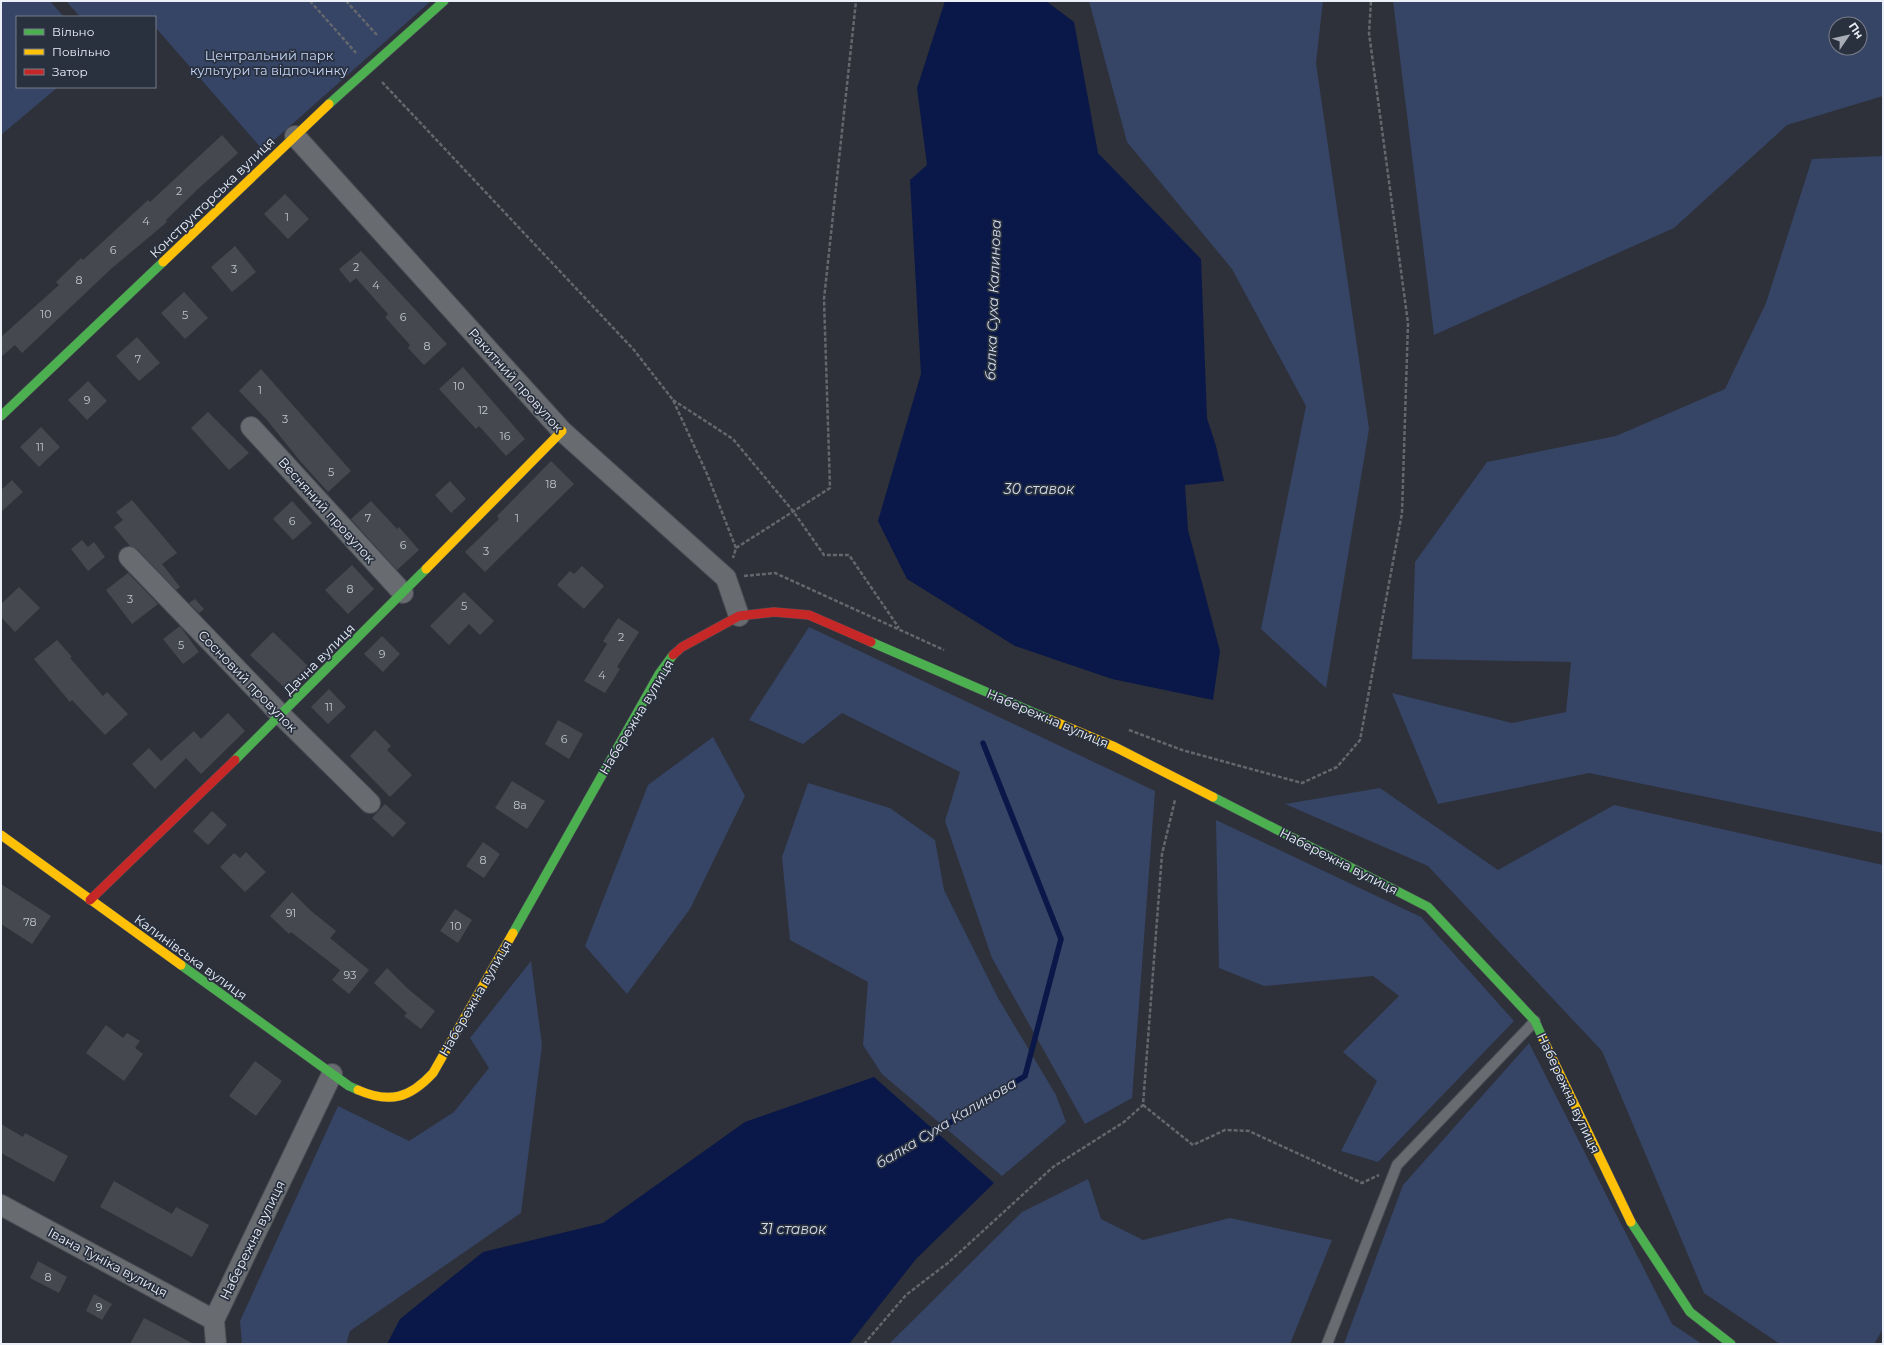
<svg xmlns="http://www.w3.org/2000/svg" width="1884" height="1345" viewBox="0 0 1884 1345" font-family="Montserrat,sans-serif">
	<rect width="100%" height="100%" fill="#2e3139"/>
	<g fill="#364465" fill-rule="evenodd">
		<polygon points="1,1 50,1 64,17 17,17 17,87 58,87 1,135"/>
		<polygon points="66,1 431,1 263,150 155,27 155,17 80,17"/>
		<polygon points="1089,1 1323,1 1316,63 1369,429 1326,688 1261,629 1306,406 1232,269 1127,142"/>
		<path d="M1393,1h490v95l-96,29 -113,103 -240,107zM1836,24h24v24h-24z"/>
		<polygon points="1883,156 1883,833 1589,773 1438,804 1392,693 1512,723 1566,712 1571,662 1412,659 1415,562 1487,462 1616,436 1725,389 1766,303 1812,159"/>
		<polygon points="809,627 1155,791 1132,1098 1085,1124 992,958 945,821 960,772 842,713 803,744 749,720"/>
		<polygon points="713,737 745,796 690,909 627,994 585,946 648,785"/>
		<polygon points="808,783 890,808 935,840 944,890 998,998 1056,1095 1066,1122 1002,1176 882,1074 863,1045 868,982 790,940 782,857"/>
		<polygon points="1380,788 1498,870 1614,805 1883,865 1883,1329 1874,1344 1780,1344 1704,1293 1602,1051 1428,866 1285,804"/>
		<polygon points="1216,820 1421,917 1514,1021 1378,1162 1341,1151 1377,1081 1343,1052 1399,996 1373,976 1264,986 1219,968"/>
		<polygon points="531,961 542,1045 521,1213 350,1331 346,1344 242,1344 240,1321 338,1106 409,1141 454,1112 489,1068 470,1038"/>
		<polygon points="1529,1043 1672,1324 1702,1344 1344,1344 1403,1185"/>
		<polygon points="1088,1179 1101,1219 1143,1240 1230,1218 1332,1240 1290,1344 889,1344 1022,1212"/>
	</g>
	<g fill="#091848">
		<polygon points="945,1 1046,1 1074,22 1098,153 1201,259 1207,418 1216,446 1224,481 1185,485 1188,530 1220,651 1213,700 1112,679 1015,646 907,579 878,521 921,374 910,180 927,165 917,88"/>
		<polygon points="874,1077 994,1183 916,1259 849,1344 387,1344 400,1319 483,1252 603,1223 745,1122"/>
	</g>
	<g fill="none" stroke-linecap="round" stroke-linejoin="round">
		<polyline stroke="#091848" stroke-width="5.5" points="930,1135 1025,1076 1061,939 983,743"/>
	</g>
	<g fill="#45484f">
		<polygon points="222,135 238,153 199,188 166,220 167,222 111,269 22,353 15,345 1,357 1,337 59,285 56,282 81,258 83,260 148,200 150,202"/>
		<polygon points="285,194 309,219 288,239 264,214"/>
		<polygon points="235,246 256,272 232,292 211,267"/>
		<polygon points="361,251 447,344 424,365 408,348 410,345 385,317 388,314 356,278 350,283 339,269"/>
		<polygon points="184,292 208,318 185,339 161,313"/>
		<polygon points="137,337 160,363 139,381 116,356"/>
		<polygon points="463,367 525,439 506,456 479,426 476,429 439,389"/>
		<polygon points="261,369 351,471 328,492 300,461 267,420 239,391"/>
		<polygon points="88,381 107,401 87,420 68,400"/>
		<polygon points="208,412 249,453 229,470 191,428"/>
		<polygon points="41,427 60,447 39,467 20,447"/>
		<polygon points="551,461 574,484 485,572 465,552 499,519 497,516"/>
		<polygon points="12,480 23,492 1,512 1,490"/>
		<polygon points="450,481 466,499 451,513 435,495"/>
		<polygon points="132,500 177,553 162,564 180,587 176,590 137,549 130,546 114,527 123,520 116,512"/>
		<polygon points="292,501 312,523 293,540 273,519"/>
		<polygon points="371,501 397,529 399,527 419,550 397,570 351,519"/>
		<polygon points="82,540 88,547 94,542 105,557 88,571 71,549"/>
		<polygon points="352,565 374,589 348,614 325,590"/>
		<polygon points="582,566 604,586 584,609 557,585 570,571 574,574"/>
		<polygon points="128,573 158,604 132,624 106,590"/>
		<polygon points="19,587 40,608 15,632 1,617 1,604"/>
		<polygon points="464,592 494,621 480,635 469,624 449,645 430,626"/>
		<polygon points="195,599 204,609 199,613 189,603"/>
		<polygon points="618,618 639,632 617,667 620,669 605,693 584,681 607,644 603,641"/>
		<polygon points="180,626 199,652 183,664 163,639"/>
		<polygon points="273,632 309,667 287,690 250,655"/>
		<polygon points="382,636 400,654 383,672 364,654"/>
		<polygon points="57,640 72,657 70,658 103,696 107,692 128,714 105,735 72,700 70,702 34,659"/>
		<polygon points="329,689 346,707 328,724 311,707"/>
		<polygon points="228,713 245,731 201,774 186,758 155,789 132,764 149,748 161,761 194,731 201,739"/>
		<polygon points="558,720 583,734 569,759 545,744"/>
		<polygon points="375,730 391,746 387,750 412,775 390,797 350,756"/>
		<polygon points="512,781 545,801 527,829 495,808"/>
		<polygon points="385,804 406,823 393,837 372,818"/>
		<polygon points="212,811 227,825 208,845 193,831"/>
		<polygon points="483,842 500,854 484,878 466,866"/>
		<polygon points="246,852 266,872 245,892 220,867 234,853 240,858"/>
		<polygon points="1,884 51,916 32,944 1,924"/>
		<polygon points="292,892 311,911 336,931 330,938 369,970 349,994 332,980 340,970 291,932 289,934 270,916"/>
		<polygon points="455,909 472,920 458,943 440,931"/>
		<polygon points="387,968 408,989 435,1011 421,1029 404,1016 407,1013 374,983"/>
		<polygon points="106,1025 123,1038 127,1033 140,1041 135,1048 143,1054 124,1081 86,1053"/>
		<polygon points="255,1061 282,1081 256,1116 229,1096"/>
		<polygon points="1,1124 23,1137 25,1133 68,1156 54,1182 1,1153"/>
		<polygon points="114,1181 172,1214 176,1207 209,1225 192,1257 100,1207"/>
		<polygon points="38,1261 67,1277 59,1293 30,1278"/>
		<polygon points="94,1294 112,1304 102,1320 86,1311"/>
		<polygon points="144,1318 194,1344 130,1344"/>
	</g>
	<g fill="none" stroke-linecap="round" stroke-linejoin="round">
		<defs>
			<polyline id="lane" points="1327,1344 1397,1165 1535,1021"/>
			<g id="street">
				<polyline points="295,136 562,431 726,578 739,616"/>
				<polyline points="251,427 403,593"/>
				<polyline points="129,557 281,715 370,803"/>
				<polyline points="1,1205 214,1320"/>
				<polyline points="216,1344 214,1320 332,1074"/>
			</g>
			<g id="fast">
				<polyline points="329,104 444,1"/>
				<polyline points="1,416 163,262"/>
				<polyline points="871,642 1051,720"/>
				<polyline points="235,760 426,569"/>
				<polyline points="1213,797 1428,907 1535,1021 1543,1039"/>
				<polyline points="513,933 659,674 673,655"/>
				<polyline points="181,965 349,1086 358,1090"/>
				<polyline points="1631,1222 1690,1312 1731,1344"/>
			</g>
			<g id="slow">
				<polyline points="163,262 329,104"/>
				<polyline points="426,569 562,431"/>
				<polyline points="1051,720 1115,747 1213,797"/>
				<polyline points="1,835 181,965"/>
				<polyline points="1543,1039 1631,1222"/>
				<path d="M358,1090c32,14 52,8 75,-17l80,-140"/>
			</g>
			<g id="jam">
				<polyline points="673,655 682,647 739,616 774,612 809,615 871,642"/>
				<polyline points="90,900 235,760"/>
			</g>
		</defs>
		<use href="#lane" stroke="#4a4d54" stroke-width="12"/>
		<use href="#street" stroke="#4a4d54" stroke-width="22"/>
		<use href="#fast" stroke="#4a4d54" stroke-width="10"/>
		<use href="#slow" stroke="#4a4d54" stroke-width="10"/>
		<use href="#jam" stroke="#4a4d54" stroke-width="10"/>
		<g stroke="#64676d" stroke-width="2.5" stroke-dasharray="4 2" stroke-linecap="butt">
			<polyline points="310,1 356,53"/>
			<polyline points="346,1 377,35"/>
			<polyline points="382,82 634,350 673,400 707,474 736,548 733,558"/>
			<polyline points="673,400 733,439 793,511 824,555 849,555 899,628"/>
			<polyline points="736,548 830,488 824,299 856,1"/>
			<polyline points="744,576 775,573 944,650"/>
			<polyline points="1129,730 1182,750 1302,783 1337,767 1360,740 1402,513 1408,323 1369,33 1371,1"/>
			<polyline points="1143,1105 1193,1145 1225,1130 1249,1131 1362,1183 1379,1175"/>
			<polyline points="864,1344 906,1295 949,1262 1053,1167 1124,1122 1143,1105 1162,854 1175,800"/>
		</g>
		<use href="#lane" stroke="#686b70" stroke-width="10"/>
		<use href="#street" stroke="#686b70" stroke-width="20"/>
		<use href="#fast" stroke="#4caf50" stroke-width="9"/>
		<use href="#slow" stroke="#ffc107" stroke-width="9"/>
		<use href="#jam" stroke="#c62828" stroke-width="9"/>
	</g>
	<g text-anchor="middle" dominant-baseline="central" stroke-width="3.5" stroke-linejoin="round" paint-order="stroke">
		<g font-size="11" fill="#c1c5ce">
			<text x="179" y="191">2</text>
			<text x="287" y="217">1</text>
			<text x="146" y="221">4</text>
			<text x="113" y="250">6</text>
			<text x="356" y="267">2</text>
			<text x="234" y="269">3</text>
			<text x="79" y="280">8</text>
			<text x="376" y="285">4</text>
			<text x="46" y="314">10</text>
			<text x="185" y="315">5</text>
			<text x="403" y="317">6</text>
			<text x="427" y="346">8</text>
			<text x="138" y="359">7</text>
			<text x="459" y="386">10</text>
			<text x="260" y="390">1</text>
			<text x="87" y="400">9</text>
			<text x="483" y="410">12</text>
			<text x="285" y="419">3</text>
			<text x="505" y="436">16</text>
			<text x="40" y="447">11</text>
			<text x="331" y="472">5</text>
			<text x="551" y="484">18</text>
			<text x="368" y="518">7</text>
			<text x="517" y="518">1</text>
			<text x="292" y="521">6</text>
			<text x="403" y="545">6</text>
			<text x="486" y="551">3</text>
			<text x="350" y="589">8</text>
			<text x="130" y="599">3</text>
			<text x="464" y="606">5</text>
			<text x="621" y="637">2</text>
			<text x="181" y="645">5</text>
			<text x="382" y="654">9</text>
			<text x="602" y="675">4</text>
			<text x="329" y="707">11</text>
			<text x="564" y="739">6</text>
			<text x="520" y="805">8а</text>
			<text x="483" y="860">8</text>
			<text x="291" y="913">91</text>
			<text x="30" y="922">78</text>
			<text x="456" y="926">10</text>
			<text x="350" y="975">93</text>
			<text x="48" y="1277">8</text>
			<text x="99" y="1307">9</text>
		</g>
		<g font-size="13" fill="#c5d6f9" stroke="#29303e">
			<text x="269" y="55">Центральний парк<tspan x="269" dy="15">культури та відпочинку</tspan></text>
		</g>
		<g font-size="13" fill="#eaeff8" stroke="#29303e">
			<text transform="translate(212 197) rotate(-44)">Конструкторська вулиця</text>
			<text transform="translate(516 380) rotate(48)">Ракитний провулок</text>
			<text transform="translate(327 510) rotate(48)">Весняний провулок</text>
			<text transform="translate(319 659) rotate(-45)">Дачна вулиця</text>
			<text transform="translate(248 681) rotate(46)">Сосновий провулок</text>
			<text transform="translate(636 717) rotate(-59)">Набережна вулиця</text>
			<text transform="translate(1048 718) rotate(23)">Набережна вулиця</text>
			<text transform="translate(1339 861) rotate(27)">Набережна вулиця</text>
			<text transform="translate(191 957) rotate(36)">Калинівська вулиця</text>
			<text transform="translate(475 998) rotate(-60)">Набережна вулиця</text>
			<text transform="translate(1569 1093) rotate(65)">Набережна вулиця</text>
			<text transform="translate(252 1240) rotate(-64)">Набережна вулиця</text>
			<text transform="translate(108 1262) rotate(28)">Івана Туніка вулиця</text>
		</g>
		<g font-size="14" font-style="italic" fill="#d5deef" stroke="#29303e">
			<text transform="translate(993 300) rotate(-88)">балка Суха Калинова</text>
			<text x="1039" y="489">30 ставок</text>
			<text transform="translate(946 1123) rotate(-31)">балка Суха Калинова</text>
			<text x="793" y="1229">31 ставок</text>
		</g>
	</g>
	<rect width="1884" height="1345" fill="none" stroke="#eaeff8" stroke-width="4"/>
	<rect x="16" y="16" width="140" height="72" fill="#29303e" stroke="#767c88"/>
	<rect x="24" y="29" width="20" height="6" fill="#4caf50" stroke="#767c88"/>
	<text x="52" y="36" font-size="12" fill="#eaeff8">Вільно</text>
	<rect x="24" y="49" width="20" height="6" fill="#ffc107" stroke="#767c88"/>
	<text x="52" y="56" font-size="12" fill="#eaeff8">Повільно</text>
	<rect x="24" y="69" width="20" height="6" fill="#c62828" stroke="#767c88"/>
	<text x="52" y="76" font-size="12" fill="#eaeff8">Затор</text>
	<g transform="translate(1848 36) rotate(56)"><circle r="19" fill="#29303e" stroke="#767c88"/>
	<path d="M0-3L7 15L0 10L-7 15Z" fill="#a8acb5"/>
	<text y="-6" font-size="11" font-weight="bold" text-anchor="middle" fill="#eaeff8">Пн</text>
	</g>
</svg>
